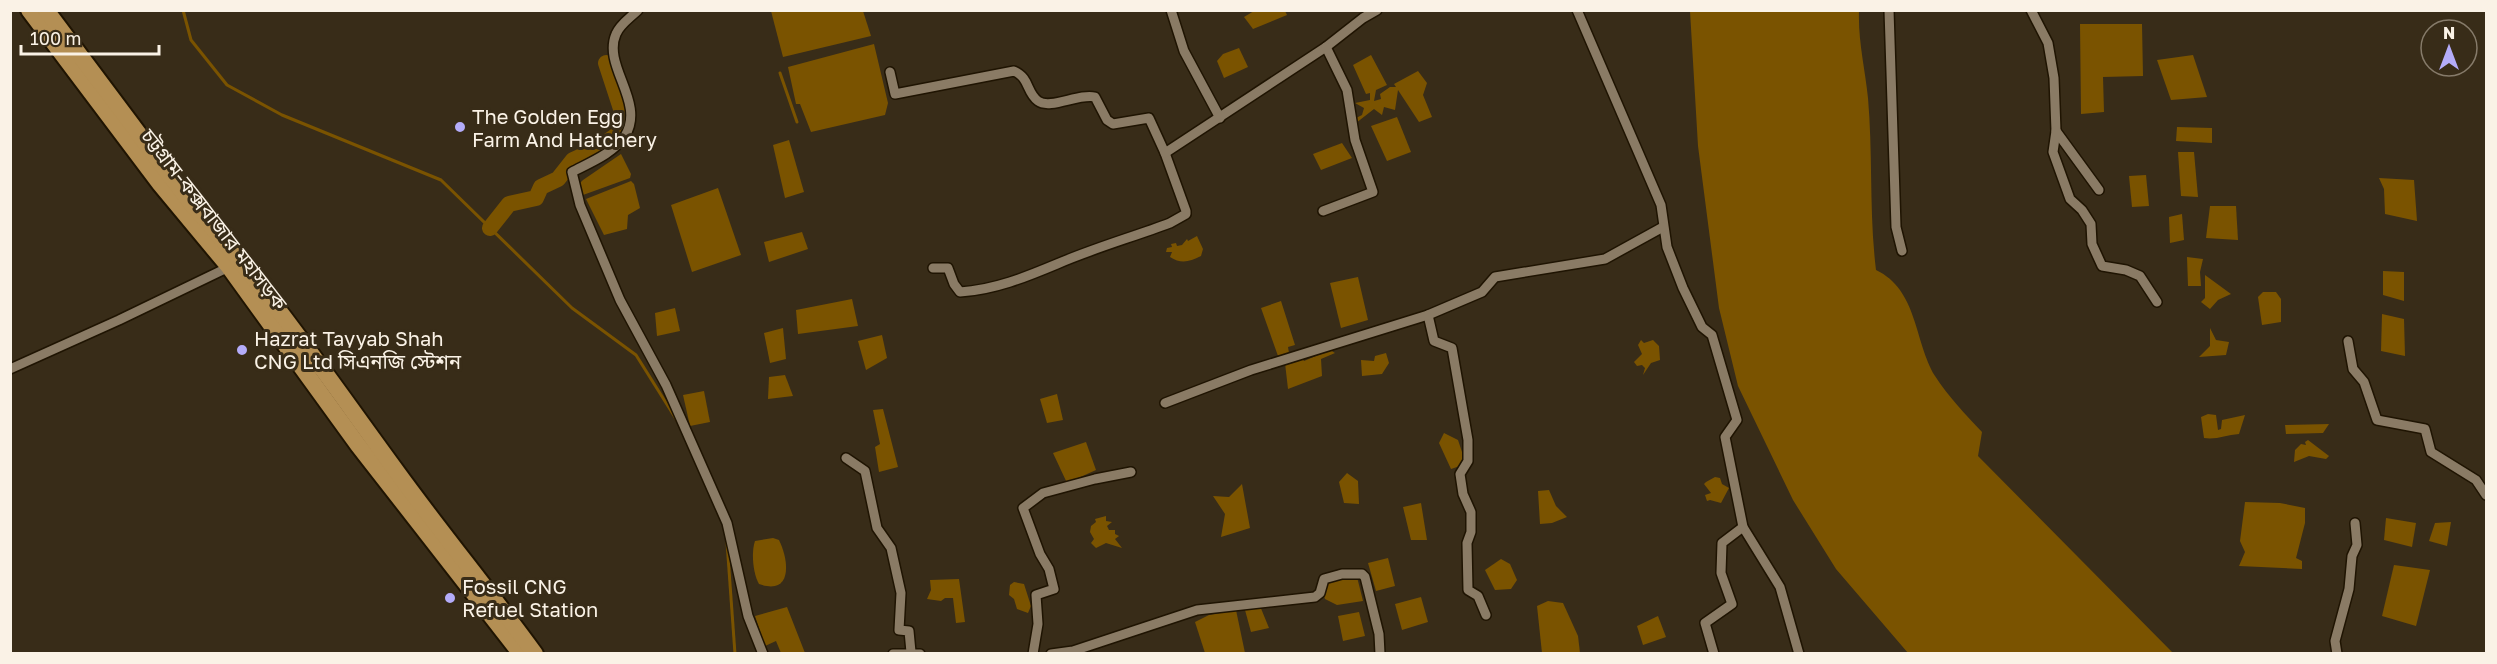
<svg xmlns="http://www.w3.org/2000/svg" width="2497" height="664" viewBox="0 0 2497 664" font-family="'Golos Text','Noto Sans Bengali',sans-serif">
	<rect width="100%" height="100%" fill="#382c18"/>
	<g fill="#7a5300">
		<polygon points="771,11 863,11 871,36 783,57"/>
		<polygon points="1254,11 1285,11 1287,15 1253,29 1244,17"/>
		<path d="M1690,11h169c-1,30 6,57 9,87 5,57 1,115 8,172 42,20 38,71 59,106 13,20 30,38 47,56l-4,24 195,197h-265l-72,-84 -43,-69 -55,-114 -19,-78 -21,-162z"/>
		<polygon points="2080,24 2142,24 2143,76 2103,77 2104,112 2081,114"/>
		<polygon points="874,44 888,103 885,115 811,132 800,104 796,104 788,67"/>
		<polygon points="1239,48 1248,67 1224,78 1217,61 1223,54"/>
		<polygon points="1371,55 1387,85 1376,90 1374,101 1381,99 1380,94 1390,87 1396,87 1394,84 1418,71 1427,83 1423,95 1432,117 1419,122 1398,90 1395,110 1384,107 1382,115 1374,109 1356,123 1356,118 1362,115 1364,108 1355,103 1370,100 1370,93 1366,94 1353,65"/>
		<polygon points="2193,55 2207,97 2171,100 2157,60"/>
		<polygon points="1397,117 1411,152 1387,161 1371,126"/>
		<polygon points="2177,127 2212,128 2212,143 2176,141"/>
		<polygon points="789,140 804,192 785,198 773,145"/>
		<polygon points="1342,143 1352,158 1321,170 1313,154"/>
		<polygon points="2178,152 2194,152 2198,197 2181,196"/>
		<polygon points="621,154 631,174 630,178 583,195 580,183 583,180"/>
		<polygon points="2146,175 2149,206 2132,207 2129,176"/>
		<polygon points="2379,178 2414,180 2417,221 2385,214 2384,189"/>
		<polygon points="631,181 634,184 640,208 628,215 627,229 604,235 586,199"/>
		<polygon points="718,188 741,255 692,272 671,205"/>
		<polygon points="2210,206 2236,206 2238,240 2206,238"/>
		<polygon points="2182,214 2184,240 2170,243 2169,217"/>
		<polygon points="802,232 808,249 769,262 764,242"/>
		<path d="M1197,236l6,13 -2,7c-12,6 -20,8 -31,1l2,-5h-6l1,-4 5,-1 -1,-3 5,-1 1,3 5,-1 5,-6 1,2z"/>
		<polygon points="2187,257 2203,259 2200,272 2201,286 2188,286"/>
		<polygon points="2383,271 2404,272 2404,301 2383,295"/>
		<polygon points="2205,275 2231,294 2218,300 2210,309 2201,302 2205,298"/>
		<polygon points="1358,277 1368,320 1341,328 1330,283"/>
		<polygon points="2263,292 2276,292 2281,299 2281,322 2262,325 2258,297"/>
		<polygon points="852,299 858,326 798,334 796,310"/>
		<polygon points="1281,301 1295,345 1288,347 1289,353 1278,356 1261,308"/>
		<polygon points="675,308 680,331 657,336 655,313"/>
		<polygon points="2382,314 2404,319 2405,356 2381,351"/>
		<polygon points="783,328 786,359 770,363 764,333"/>
		<polygon points="2210,328 2216,340 2229,342 2226,355 2199,357 2210,346"/>
		<polygon points="882,335 887,358 866,370 858,341"/>
		<polygon points="1641,340 1644,343 1653,340 1659,346 1660,360 1651,363 1643,375 1645,368 1642,365 1637,366 1634,362 1642,354 1638,345"/>
		<polygon points="1330,350 1335,353 1321,359 1322,376 1288,389 1285,363 1301,357 1304,361"/>
		<polygon points="1386,353 1389,363 1382,374 1362,376 1361,360 1374,361 1375,356"/>
		<polygon points="785,375 793,396 768,399 769,377"/>
		<polygon points="704,391 710,422 690,426 683,395"/>
		<polygon points="1057,394 1063,420 1047,423 1040,399"/>
		<polygon points="883,409 898,467 879,472 875,447 880,444 873,410"/>
		<path d="M2208,414l8,1 2,15 3,-1 1,-9 23,-5 -6,19c-13,1 -23,6 -35,4l-3,-21z"/>
		<polygon points="2329,424 2323,433 2286,434 2285,425"/>
		<polygon points="1444,433 1458,440 1464,458 1460,466 1451,469 1439,443"/>
		<polygon points="2308,440 2329,456 2326,459 2309,456 2294,462 2295,450 2301,444 2306,445 2305,442"/>
		<polygon points="1086,442 1096,470 1067,483 1053,453"/>
		<polygon points="1347,473 1358,481 1359,504 1344,503 1339,482"/>
		<polygon points="1715,477 1720,478 1722,484 1729,488 1721,503 1710,500 1707,501 1705,495 1711,493 1704,484 1706,482"/>
		<polygon points="1242,484 1250,528 1221,537 1225,514 1213,496 1229,497"/>
		<polygon points="1549,490 1556,506 1567,517 1552,523 1540,524 1538,491"/>
		<polygon points="2245,502 2280,503 2305,508 2305,523 2296,558 2302,561 2302,569 2239,566 2245,552 2240,541"/>
		<polygon points="1421,503 1427,540 1411,540 1403,507"/>
		<polygon points="1106,516 1106,521 1112,522 1107,526 1109,530 1115,530 1115,534 1119,536 1115,539 1122,548 1106,543 1096,548 1091,543 1094,539 1090,532 1091,526 1096,522 1095,519"/>
		<polygon points="2386,518 2416,523 2412,547 2384,540"/>
		<polygon points="2451,522 2447,546 2429,541 2435,523"/>
		<path d="M773,538l6,2c10,20 14,56 -20,44 -6,-10 -8,-32 -4,-43z"/>
		<polygon points="1388,558 1395,586 1376,591 1368,563"/>
		<polygon points="1501,559 1510,564 1517,580 1511,589 1495,590 1485,570"/>
		<polygon points="2394,565 2430,570 2416,626 2382,616"/>
		<polygon points="1357,577 1363,601 1337,605 1325,599 1323,593 1329,582"/>
		<polygon points="959,579 965,622 956,623 953,598 945,598 941,601 927,599 931,590 930,580"/>
		<polygon points="1014,582 1024,584 1031,606 1028,613 1017,609 1014,599 1009,595 1010,585"/>
		<polygon points="1421,597 1428,622 1402,630 1395,604"/>
		<polygon points="1548,601 1563,603 1578,636 1580,653 1542,653 1537,606"/>
		<polygon points="1260,606 1269,628 1251,632 1245,610"/>
		<polygon points="787,607 805,653 781,653 776,641 765,646 755,616"/>
		<polygon points="1236,610 1245,653 1205,653 1195,622 1209,615"/>
		<polygon points="1359,612 1365,636 1343,641 1338,616"/>
		<polygon points="1658,616 1666,637 1643,645 1637,626"/>
	</g>
	<g fill="none" stroke-linecap="round" stroke-linejoin="round">
		<g stroke="#7a5300" stroke-width="3">
			<polyline points="183,10 191,40 227,85 282,115 441,180 572,308 636,355 678,422"/>
			<polyline points="780,73 797,122"/>
			<polyline points="727,542 735,654"/>
		</g>
		<polyline stroke="#7a5300" stroke-width="16" points="490,228 509,204 536,198 541,187 558,179 573,160 597,149 618,134 624,118 606,63"/>
		<defs>
			<g id="minor">
				<path d="M638,10c-8,8 -18,14 -22,24 -14,32 30,68 9,102 -11,17 -36,27 -53,36l8,33 40,95 46,85 61,138 21,93 15,38"/>
				<polyline points="1171,10 1184,51 1220,118"/>
				<polyline points="1577,10 1661,205 1667,247 1683,288 1702,327 1712,335 1737,420 1725,437 1743,527 1780,587 1799,654"/>
				<polyline points="1889,10 1896,227 1902,251"/>
				<polyline points="2031,10 2048,43 2054,78 2056,131 2053,152 2070,199 2082,210 2091,224 2092,244 2102,266 2126,270 2140,276 2157,302"/>
				<path d="M890,72l5,22 119,-23c16,7 12,21 24,30 12,9 41,-8 57,-4l12,23 6,4 36,-6 16,35 21,58v3l-16,9c-37,14 -76,25 -113,41 -31,13 -63,26 -97,28l-6,-8 -6,-16h-15"/>
				<polyline points="2056,131 2099,190"/>
				<polyline points="1165,153 1326,47 1363,18 1377,10"/>
				<polyline points="1323,211 1373,192 1355,140 1347,90 1326,47"/>
				<polyline points="1428,315 1434,341 1452,348 1468,440 1468,461 1460,474 1463,494 1471,512 1471,532 1467,543 1468,590 1478,596 1486,615"/>
				<polyline points="2348,341 2353,369 2364,382 2377,420 2425,429 2431,452 2476,480 2486,495"/>
				<polyline points="10,369 119,320 229,267"/>
				<polyline points="1165,403 1251,370 1428,315 1482,292 1495,277 1605,259 1663,227"/>
				<polyline points="846,458 865,471 877,528 891,548 901,593 899,630 909,631 911,652"/>
				<polyline points="893,654 920,654"/>
				<polyline points="1033,654 1038,624 1036,595 1054,589 1049,569 1040,554 1023,508 1043,493 1095,479 1131,472"/>
				<polyline points="1051,654 1073,651 1197,610 1315,597 1320,593 1324,579 1342,574 1362,574 1365,577 1379,634 1380,654"/>
				<polyline points="1714,654 1705,623 1732,604 1721,573 1722,543 1743,527"/>
				<polyline points="2337,654 2335,641 2349,589 2352,556 2357,545 2355,523"/>
			</g>
			<g id="trunk">
				<polyline points="29,10 160,184 229,267 358,445 521,654"/>
				<path d="M46,10l146,195c75,83 139,177 205,267 45,62 93,120 138,182"/>
			</g>
		</defs>
		<use href="#minor" stroke="#1f1402" stroke-width="12"/>
		<use href="#trunk" stroke="#1f1402" stroke-width="20"/>
		<use href="#minor" stroke="#8a7b65" stroke-width="9"/>
		<use href="#trunk" stroke="#b48f54" stroke-width="16"/>
	</g>
	<g fill="#b4acf9" stroke="#382c18" stroke-width="2">
		<circle cx="460" cy="127" r="6"/>
		<circle cx="242" cy="350" r="6"/>
		<circle cx="450" cy="598" r="6"/>
	</g>
	<g text-anchor="middle" dominant-baseline="central" stroke-width="6" stroke-linejoin="round" paint-order="stroke">
		<g font-size="20" fill="#faf2e6" stroke="#382c18" text-anchor="start">
			<text x="472" y="116">The Golden Egg<tspan x="472" dy="23">Farm And Hatchery</tspan></text>
			<text x="254" y="338">Hazrat Tayyab Shah<tspan x="254" dy="23">CNG Ltd সিএনজি স্টেশন</tspan></text>
			<text x="462" y="586">Fossil CNG<tspan x="462" dy="23">Refuel Station</tspan></text>
		</g>
		<g font-size="20" fill="#faf2e6" stroke="#382c18">
			<text transform="translate(215 219) rotate(52)">চট্টগ্রাম-কক্সবাজার মহাসড়ক</text>
		</g>
	</g>
	<rect width="2497" height="664" fill="none" stroke="#faf2e6" stroke-width="24"/>
	<g transform="translate(2449 48)"><circle r="28" fill="#382c18" stroke="#867b6a" stroke-width="1.5"/>
	<path d="M0-4.5L10 22L0 15L-10 22Z" fill="#b4acf9"/>
	<text y="-9" font-size="16" font-weight="bold" text-anchor="middle" fill="#faf2e6">N</text>
	</g>
	<path d="M21 45v9h138v-9" fill="none" stroke="#faf2e6" stroke-width="3"/>
	<text x="30" y="45" font-size="18" fill="#faf2e6" stroke="#382c18" stroke-width="4.5" paint-order="stroke">100 m</text>
</svg>
